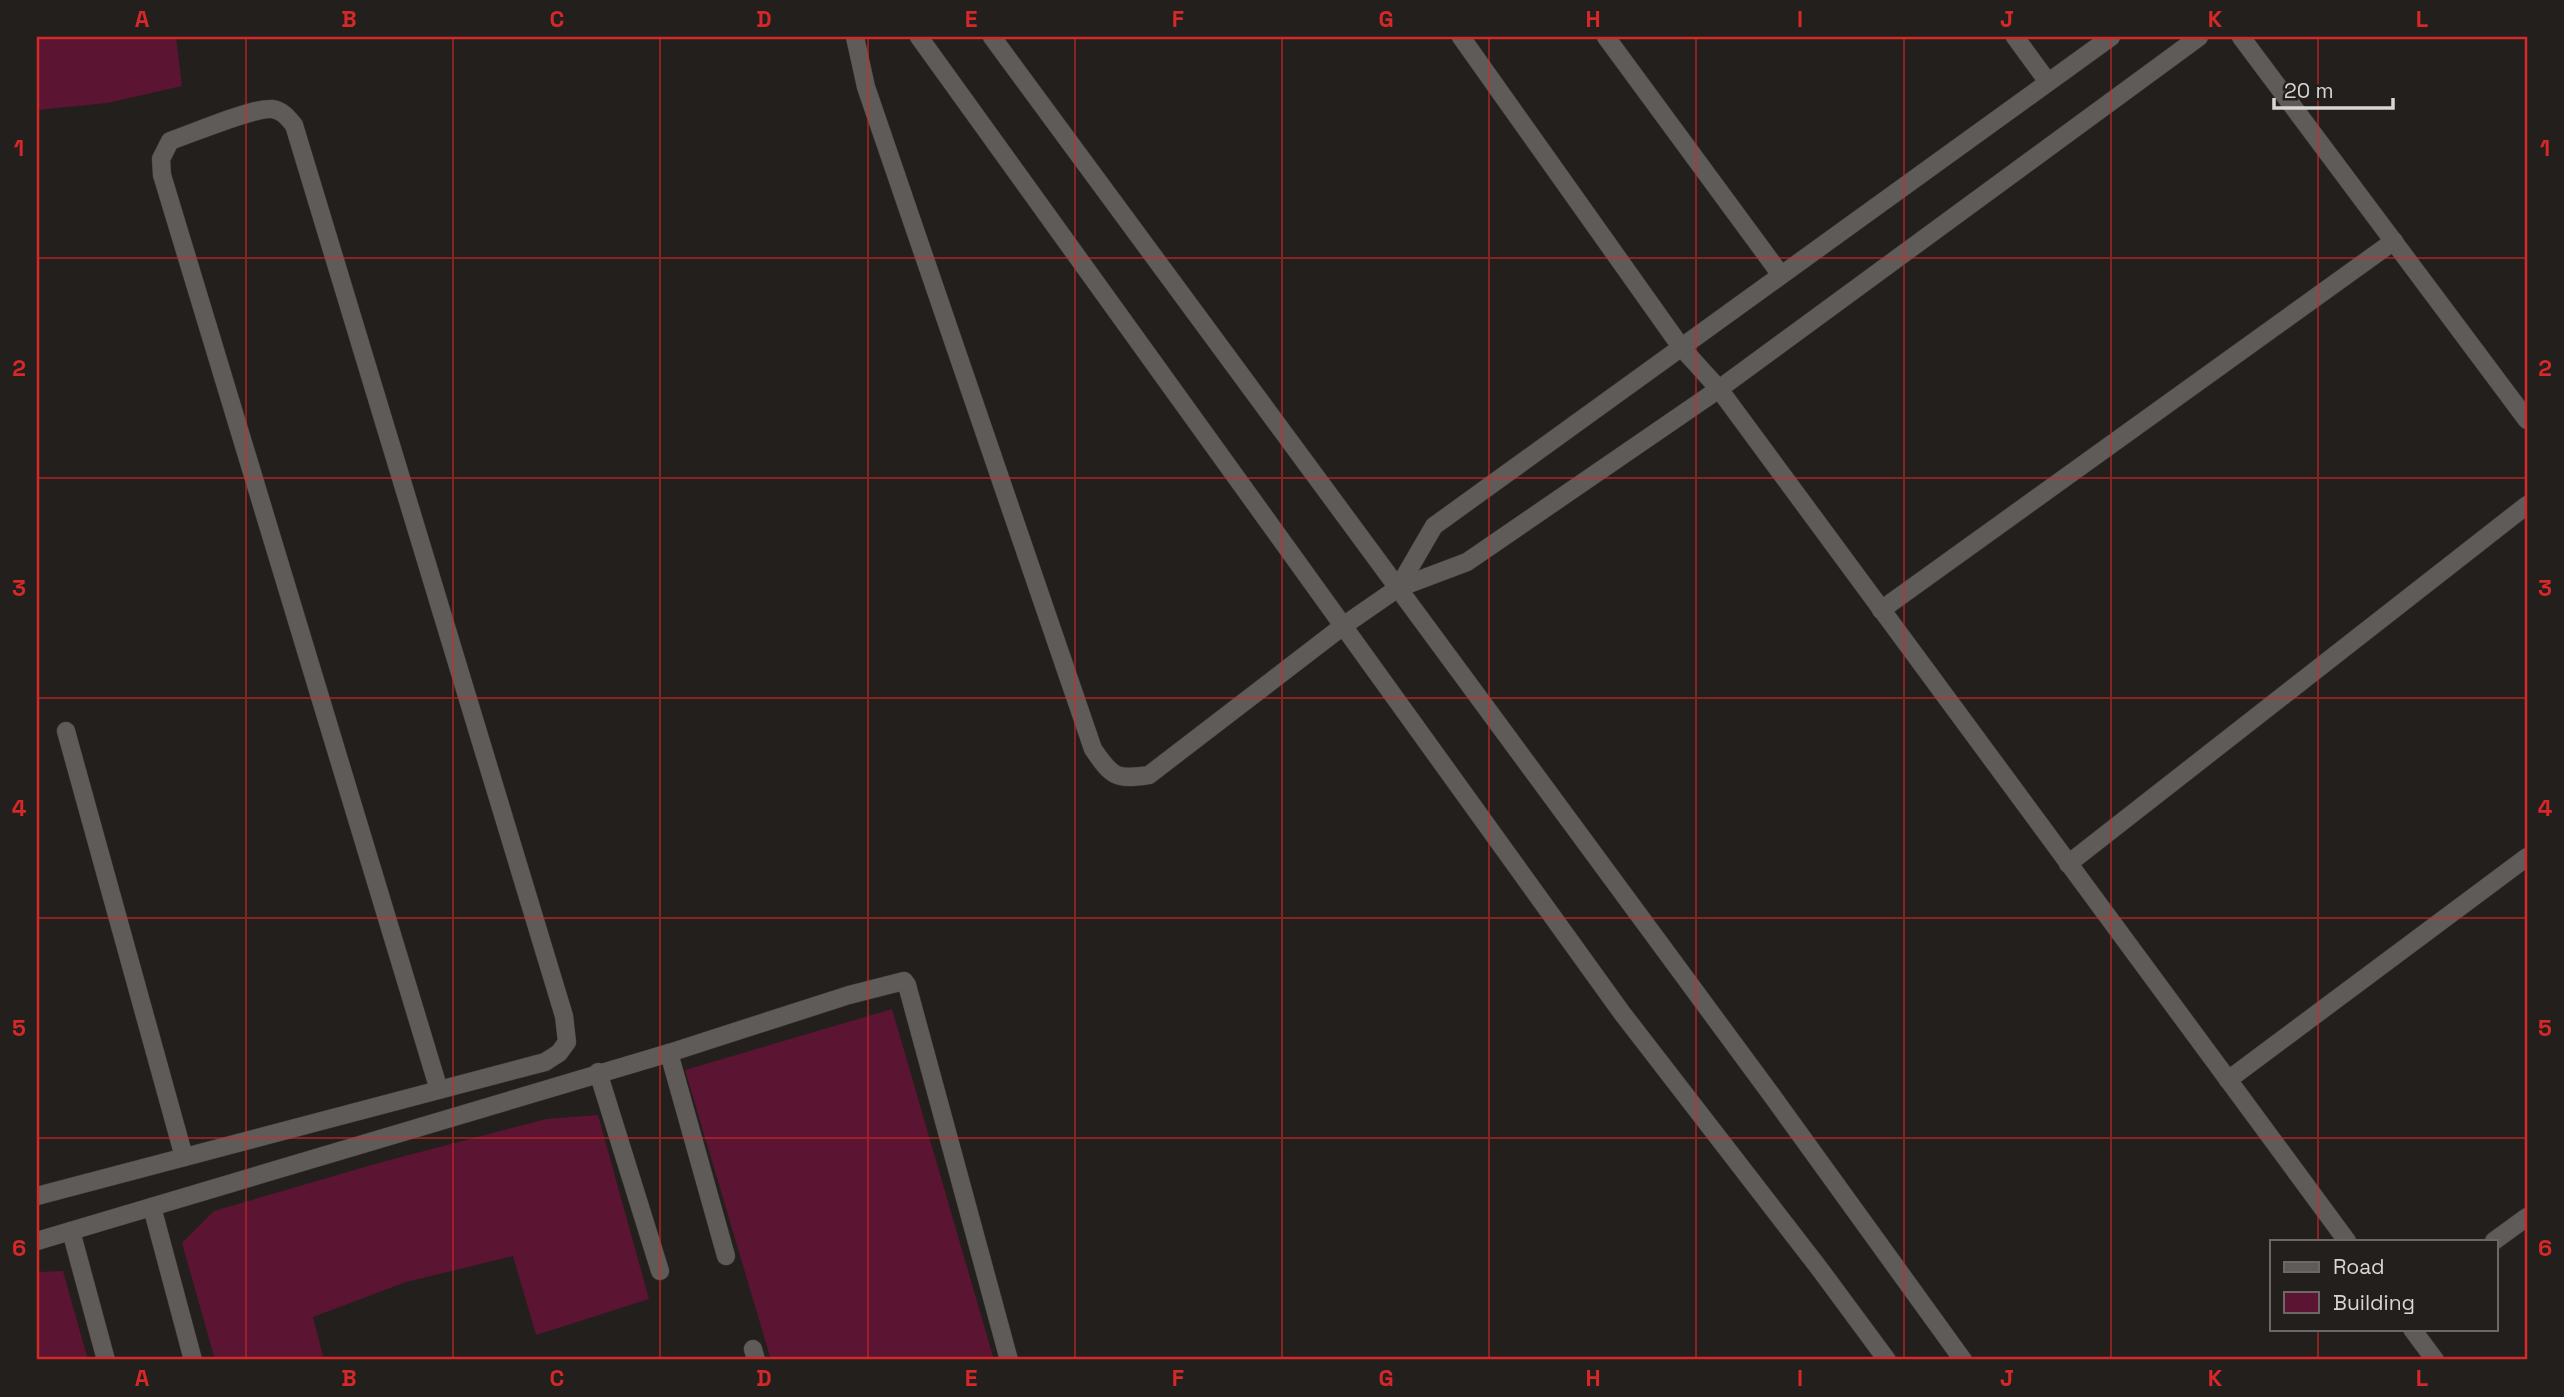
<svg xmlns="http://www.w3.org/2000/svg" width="2564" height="1397" viewBox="0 0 2564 1397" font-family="'Space Grotesk',sans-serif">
	<rect width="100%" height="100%" fill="#231f1d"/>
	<g fill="#5b1431">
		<polygon points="37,37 176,37 182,86 107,103 37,110"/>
		<polygon points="892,1009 994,1360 771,1360 685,1070"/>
		<polygon points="598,1115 649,1299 536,1335 513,1256 406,1282 313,1317 324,1360 215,1360 182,1243 214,1211 382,1162 546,1119"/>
		<polygon points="63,1271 88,1360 37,1360 37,1272"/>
	</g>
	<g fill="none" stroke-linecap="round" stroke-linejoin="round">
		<defs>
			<g id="minor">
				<path d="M855,37l11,50 227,662c19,28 23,31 56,26l194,-149 55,-38 69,-26 252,-173 480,-352"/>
				<polyline points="919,37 1622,1013 1819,1268 1887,1360"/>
				<polyline points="992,37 1773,1097 1963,1360"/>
				<polyline points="1461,37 1681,347 1719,389 2347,1241"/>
				<polyline points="1606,37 1781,275"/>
				<polyline points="2015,37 2048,82"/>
				<polyline points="2241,37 2527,420"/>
				<polyline points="1398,588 1434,526 2111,37"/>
				<polyline points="1881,610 2394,241"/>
				<polyline points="66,731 184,1157"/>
				<polyline points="2068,864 2527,505"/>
				<polyline points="669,1053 726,1256"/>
				<polyline points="598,1072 660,1271"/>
				<polyline points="2228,1080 2527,857"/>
				<path d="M37,1196l508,-134 14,-9 8,-11 -3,-26 -270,-891c-6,-7 -12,-15 -22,-16 -18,-2 -81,25 -102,32l-9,18 1,16 277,915"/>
				<polyline points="152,1207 193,1360"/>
				<polyline points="71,1231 106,1360"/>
				<polyline points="37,1241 669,1053 849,995 904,981 907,985 1009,1360"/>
				<polyline points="2494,1241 2527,1217"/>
				<polyline points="2412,1329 2435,1360"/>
				<polyline points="753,1349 756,1360"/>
			</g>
		</defs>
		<use href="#minor" stroke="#3d3a38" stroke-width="19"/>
		<use href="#minor" stroke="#5f5b58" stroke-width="18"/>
	</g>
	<path fill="none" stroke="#d62828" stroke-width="2" stroke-opacity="0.55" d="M246,37v1323M453,37v1323M660,37v1323M868,37v1323M1075,37v1323M1282,37v1323M1489,37v1323M1696,37v1323M1904,37v1323M2111,37v1323M2318,37v1204M37,258h2490M37,478h2490M37,698h2490M37,918h2490M37,1138h2490M2318,1329v31"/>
	<rect width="2564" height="1397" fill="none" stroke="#231f1d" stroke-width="77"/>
	<rect x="2270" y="1240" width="228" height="91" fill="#231f1d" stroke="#6b6867" stroke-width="2"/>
	<rect x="2284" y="1262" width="35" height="10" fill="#5f5b58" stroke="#6b6867" stroke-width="2"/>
	<text x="2333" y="1274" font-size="21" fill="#d8d6d5">Road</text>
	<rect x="2284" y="1292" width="35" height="21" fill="#5b1431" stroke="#6b6867" stroke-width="2"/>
	<text x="2333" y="1310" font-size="21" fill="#d8d6d5">Building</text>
	<path d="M2274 98v10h119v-10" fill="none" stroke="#d8d6d5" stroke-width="3.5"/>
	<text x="2284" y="98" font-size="21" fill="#d8d6d5" stroke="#231f1d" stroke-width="5" paint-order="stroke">20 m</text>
	<rect x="38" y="38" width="2488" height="1320" fill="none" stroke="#d62828" stroke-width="2.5"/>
	<g font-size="23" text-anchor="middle" font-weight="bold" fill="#d62828">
		<text x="142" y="27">A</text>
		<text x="349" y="27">B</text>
		<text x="557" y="27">C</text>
		<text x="764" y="27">D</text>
		<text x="971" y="27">E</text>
		<text x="1178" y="27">F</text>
		<text x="1386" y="27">G</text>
		<text x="1593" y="27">H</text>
		<text x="1800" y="27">I</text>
		<text x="2007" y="27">J</text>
		<text x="2215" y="27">K</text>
		<text x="2422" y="27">L</text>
		<text x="19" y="156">1</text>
		<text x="2545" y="156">1</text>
		<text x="19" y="376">2</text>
		<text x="2545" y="376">2</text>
		<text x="19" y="596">3</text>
		<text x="2545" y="596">3</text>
		<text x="19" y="816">4</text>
		<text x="2545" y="816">4</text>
		<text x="19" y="1036">5</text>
		<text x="2545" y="1036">5</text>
		<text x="19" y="1256">6</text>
		<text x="2545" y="1256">6</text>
		<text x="142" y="1386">A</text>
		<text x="349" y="1386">B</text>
		<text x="557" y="1386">C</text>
		<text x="764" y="1386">D</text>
		<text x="971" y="1386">E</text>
		<text x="1178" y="1386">F</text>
		<text x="1386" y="1386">G</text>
		<text x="1593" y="1386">H</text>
		<text x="1800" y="1386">I</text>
		<text x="2007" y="1386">J</text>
		<text x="2215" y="1386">K</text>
		<text x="2422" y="1386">L</text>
	</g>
</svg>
